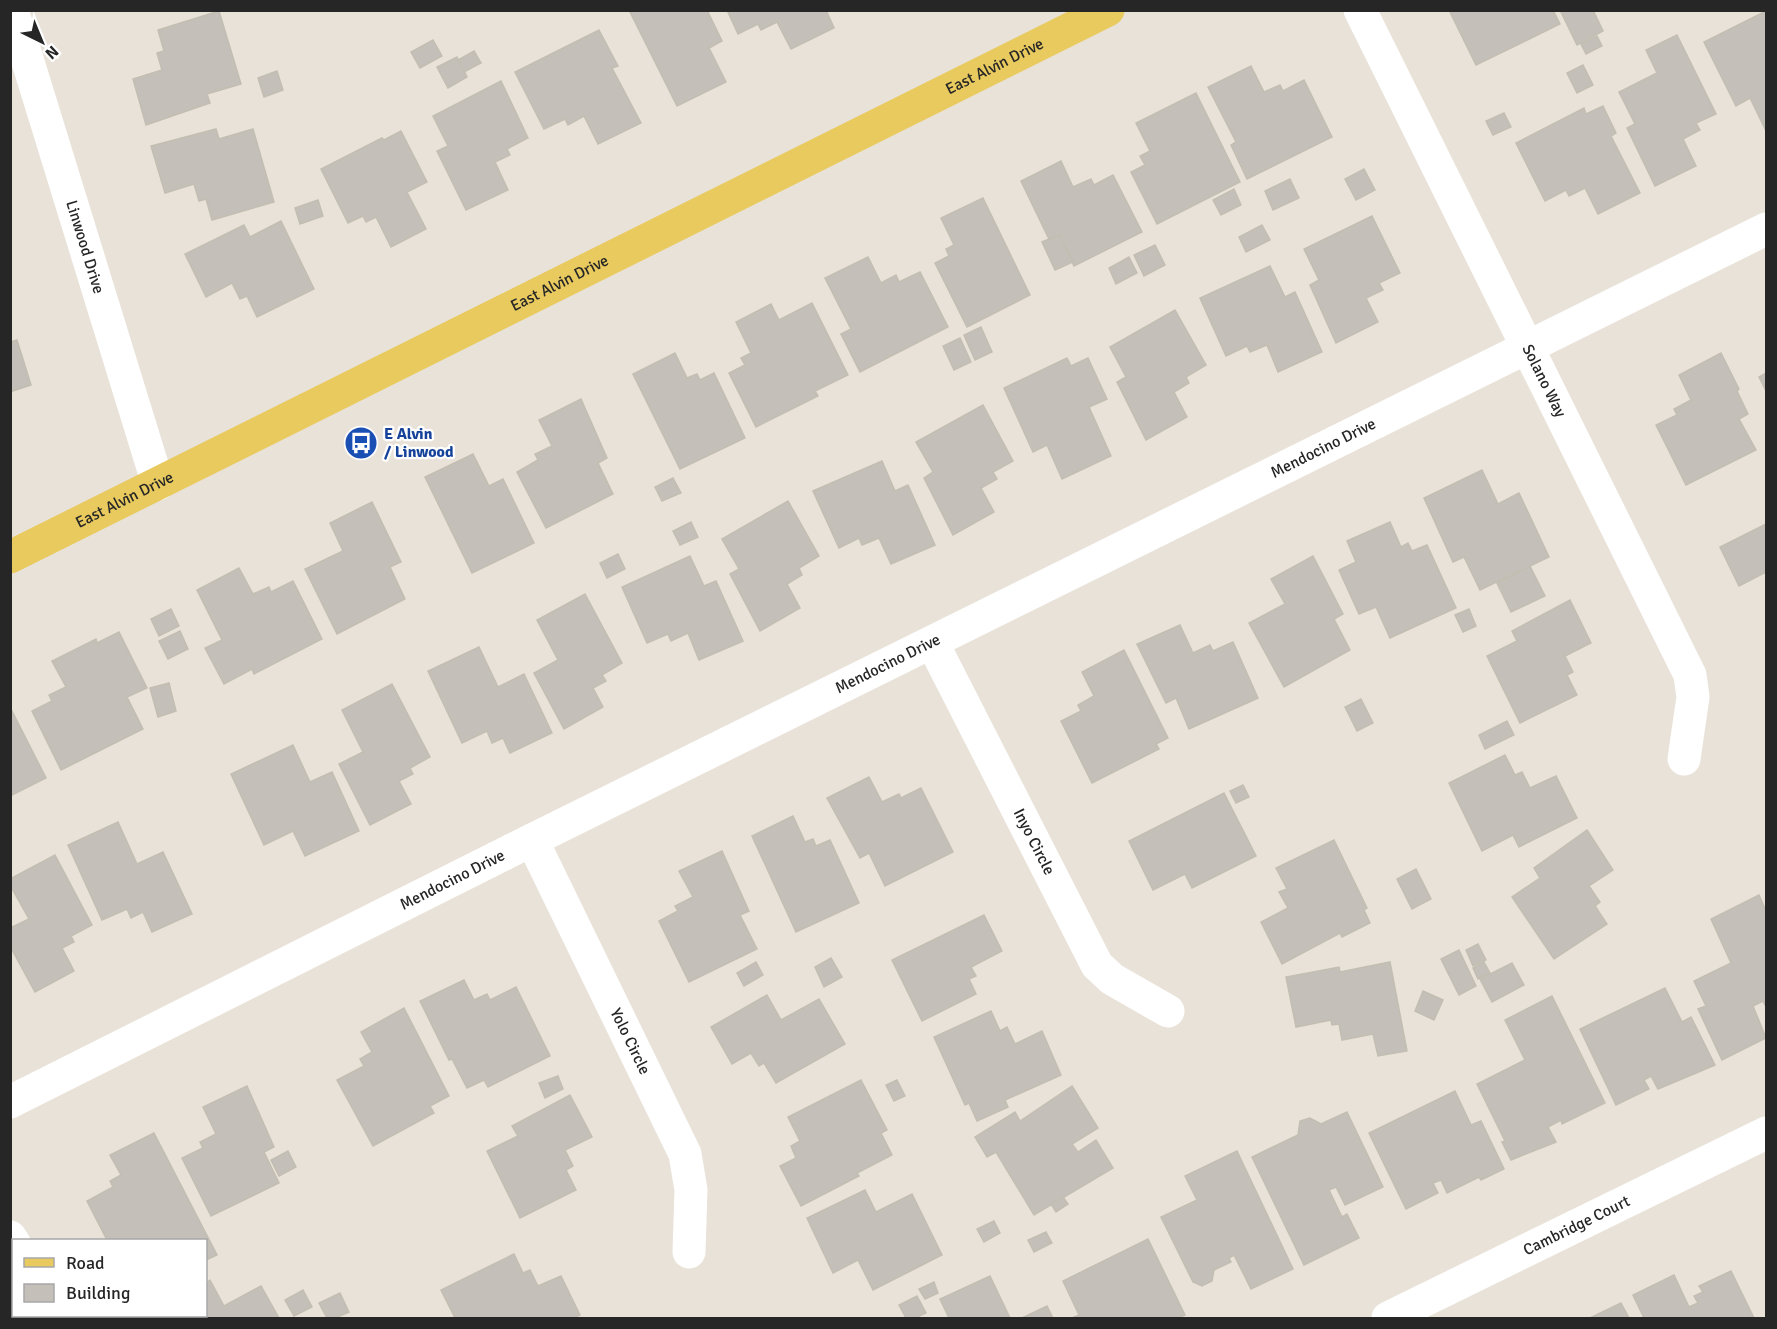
<svg xmlns="http://www.w3.org/2000/svg" width="1777" height="1329" viewBox="0 0 1777 1329" font-family="Signika,sans-serif">
	<rect width="100%" height="100%" fill="#e9e2d8"/>
	<g fill="#c4bfb8" stroke="#c3beb2" stroke-width="1.5">
		<polygon points="629,10 707,10 722,41 709,48 726,82 677,106"/>
		<polygon points="727,10 826,10 834,28 791,49 777,22 761,30 758,24 738,34"/>
		<polygon points="1449,10 1553,10 1560,24 1476,65"/>
		<polygon points="1560,10 1593,10 1603,31 1577,45"/>
		<polygon points="219,11 241,84 207,94 210,103 146,125 133,79 162,70 157,53 164,51 158,30"/>
		<polygon points="1766,11 1766,131 1750,98 1736,106 1704,42"/>
		<polygon points="599,30 618,66 612,68 641,123 598,144 584,116 568,125 565,119 544,129 515,72"/>
		<polygon points="1677,35 1716,114 1696,123 1700,130 1683,139 1696,166 1655,186 1627,128 1635,124 1619,92 1657,73 1646,50"/>
		<polygon points="1597,36 1602,46 1586,54 1581,44"/>
		<polygon points="433,40 442,56 420,68 411,52"/>
		<polygon points="474,51 481,63 464,72 458,60"/>
		<polygon points="457,57 467,77 448,88 437,67"/>
		<polygon points="1583,65 1593,85 1577,93 1567,73"/>
		<polygon points="1251,66 1264,92 1280,85 1283,91 1304,80 1332,137 1247,179 1231,145 1236,142 1208,87"/>
		<polygon points="277,71 283,90 264,97 258,78"/>
		<polygon points="501,81 528,138 507,149 510,155 495,162 508,190 466,210 437,151 448,146 433,116"/>
		<polygon points="1196,93 1240,182 1157,224 1131,172 1145,165 1140,156 1150,151 1136,123"/>
		<polygon points="1603,106 1616,133 1611,136 1640,193 1598,214 1585,188 1569,196 1566,190 1545,201 1516,143 1584,108 1586,114"/>
		<polygon points="1504,113 1511,127 1493,135 1486,121"/>
		<polygon points="216,129 219,139 253,129 274,202 212,220 206,199 199,201 194,184 165,193 151,146"/>
		<polygon points="401,131 427,182 407,192 426,229 391,247 376,217 366,222 363,216 348,223 321,169 382,138 384,140"/>
		<polygon points="1061,161 1073,187 1091,179 1094,185 1113,175 1142,232 1074,266 1059,235 1049,239 1021,181"/>
		<polygon points="1364,169 1375,190 1356,200 1345,179"/>
		<polygon points="1290,179 1299,198 1273,210 1265,191"/>
		<polygon points="1234,189 1241,205 1221,215 1213,200"/>
		<polygon points="983,198 1030,295 967,327 935,263 949,256 946,249 954,245 941,218"/>
		<polygon points="318,200 323,216 300,224 295,208"/>
		<polygon points="1372,216 1400,273 1379,283 1383,290 1366,298 1378,322 1336,343 1310,285 1319,280 1304,249"/>
		<polygon points="281,221 314,289 257,317 247,296 240,299 232,283 206,297 185,254 244,225 250,237"/>
		<polygon points="1262,225 1270,240 1246,252 1239,237"/>
		<polygon points="1059,235 1073,262 1055,270 1042,242"/>
		<polygon points="1155,245 1165,265 1144,276 1134,255"/>
		<polygon points="868,257 881,283 896,275 899,282 920,272 948,327 860,372 841,334 851,329 825,278"/>
		<polygon points="1129,257 1137,273 1116,284 1109,268"/>
		<polygon points="1270,266 1285,297 1295,292 1322,352 1278,372 1267,345 1250,352 1247,346 1226,356 1200,298"/>
		<polygon points="812,303 848,375 815,391 818,396 756,427 729,373 745,365 741,358 751,353 736,322 771,304 779,320"/>
		<polygon points="1175,310 1206,365 1186,377 1189,383 1174,392 1187,417 1146,440 1117,382 1126,377 1110,347"/>
		<polygon points="981,327 992,352 975,360 964,335"/>
		<polygon points="960,338 971,362 954,370 943,346"/>
		<polygon points="17,340 31,385 10,392 10,342"/>
		<polygon points="675,353 687,378 697,374 700,380 714,373 745,438 680,469 633,374"/>
		<polygon points="1721,353 1739,389 1737,391 1748,414 1739,419 1756,450 1686,485 1656,425 1677,415 1674,409 1691,400 1679,375"/>
		<polygon points="1067,358 1071,366 1088,358 1107,399 1089,407 1111,456 1062,479 1047,445 1033,452 1004,388"/>
		<polygon points="1766,373 1766,391 1759,377"/>
		<polygon points="581,399 607,458 598,463 613,494 546,528 517,472 538,460 535,454 552,446 539,420"/>
		<polygon points="983,405 1013,461 993,472 997,479 981,488 994,512 953,535 924,478 933,472 916,442"/>
		<polygon points="473,454 489,486 503,479 534,543 472,573 425,477"/>
		<polygon points="882,461 895,491 908,485 935,545 891,564 879,538 862,545 859,538 839,548 813,491"/>
		<polygon points="1482,470 1498,504 1519,493 1549,557 1480,590 1464,557 1453,562 1424,498"/>
		<polygon points="673,478 681,493 662,501 655,487"/>
		<polygon points="788,501 819,556 799,568 802,575 787,584 800,608 760,631 730,574 739,569 722,539"/>
		<polygon points="372,502 401,562 390,567 405,599 337,634 305,569 343,551 330,523"/>
		<polygon points="691,522 698,537 680,545 673,531"/>
		<polygon points="1390,522 1401,547 1408,543 1412,551 1427,545 1456,608 1390,638 1376,607 1359,614 1339,570 1356,562 1347,541"/>
		<polygon points="1766,524 1766,572 1739,586 1720,547"/>
		<polygon points="618,554 625,569 607,578 600,563"/>
		<polygon points="690,556 704,586 716,581 743,641 699,660 688,633 671,641 668,634 647,643 622,587"/>
		<polygon points="1313,556 1343,614 1334,619 1350,650 1284,687 1249,623 1285,604 1271,579"/>
		<polygon points="1530,566 1545,596 1511,612 1497,583"/>
		<polygon points="239,568 253,594 269,587 271,592 293,581 322,639 254,674 252,669 224,684 205,648 222,640 197,590"/>
		<polygon points="585,594 622,663 602,675 606,681 593,688 603,707 564,729 534,673 558,660 537,620"/>
		<polygon points="1570,600 1591,643 1565,656 1573,672 1567,675 1577,695 1520,723 1487,656 1517,641 1512,631"/>
		<polygon points="171,609 179,626 159,636 151,619"/>
		<polygon points="1469,609 1476,626 1463,632 1455,615"/>
		<polygon points="1180,625 1193,653 1210,645 1213,651 1233,642 1258,698 1189,729 1176,698 1166,703 1137,644"/>
		<polygon points="180,631 188,649 168,659 159,641"/>
		<polygon points="119,632 147,688 127,697 143,729 61,770 32,711 52,701 49,695 66,687 52,661 96,639 97,643"/>
		<polygon points="479,647 498,687 524,674 552,733 510,753 503,738 492,743 487,731 462,743 428,671"/>
		<polygon points="1124,650 1168,738 1156,744 1159,749 1092,783 1061,721 1081,711 1078,705 1094,696 1082,672"/>
		<polygon points="169,683 176,711 158,717 150,688"/>
		<polygon points="392,684 430,757 410,768 413,774 399,781 411,804 370,825 339,764 363,752 342,710"/>
		<polygon points="1361,699 1373,723 1357,731 1345,707"/>
		<polygon points="10,707 46,778 10,796"/>
		<polygon points="1507,721 1514,735 1485,749 1479,735"/>
		<polygon points="293,745 310,782 332,772 359,831 305,856 293,831 264,845 231,774"/>
		<polygon points="1505,755 1515,775 1522,772 1530,788 1556,776 1577,818 1519,847 1513,835 1482,851 1449,783"/>
		<polygon points="869,777 882,802 899,794 901,798 921,788 953,852 885,886 869,853 860,858 827,798"/>
		<polygon points="1243,785 1249,797 1236,803 1230,791"/>
		<polygon points="1224,793 1256,856 1192,888 1185,874 1153,890 1129,841"/>
		<polygon points="793,816 805,842 813,839 816,846 830,840 859,903 796,932 752,836"/>
		<polygon points="118,822 137,864 163,852 192,914 152,932 143,912 131,918 127,909 102,920 68,845"/>
		<polygon points="1587,830 1613,870 1589,886 1600,902 1595,906 1607,924 1554,959 1512,897 1540,878 1534,868"/>
		<polygon points="1334,840 1367,908 1364,910 1370,923 1342,937 1340,933 1282,964 1261,922 1288,908 1279,892 1287,889 1276,868"/>
		<polygon points="722,851 749,911 740,915 757,949 689,982 659,921 678,911 675,906 693,897 679,871"/>
		<polygon points="55,855 92,925 71,936 74,942 62,948 74,971 35,992 10,946 10,928 29,919 10,885 10,879"/>
		<polygon points="1416,869 1431,899 1412,909 1397,879"/>
		<polygon points="1759,895 1766,911 1766,1007 1763,1001 1753,1006 1766,1038 1722,1060 1698,1009 1706,1006 1694,981 1731,963 1711,919"/>
		<polygon points="984,915 1002,951 971,967 976,976 969,979 976,994 922,1021 892,960"/>
		<polygon points="1478,944 1486,960 1473,966 1466,950"/>
		<polygon points="1459,950 1476,986 1459,995 1441,959"/>
		<polygon points="831,958 842,977 824,987 815,967"/>
		<polygon points="756,962 763,975 744,986 737,973"/>
		<polygon points="1390,962 1407,1051 1378,1056 1373,1034 1342,1040 1339,1024 1332,1025 1331,1020 1296,1027 1286,977 1339,967 1340,972"/>
		<polygon points="1484,962 1490,973 1478,979 1473,968"/>
		<polygon points="1512,963 1524,985 1492,1002 1480,979"/>
		<polygon points="464,980 474,1000 487,994 490,1000 516,987 550,1056 488,1087 484,1080 467,1088 452,1059 449,1060 420,1001"/>
		<polygon points="1665,988 1682,1022 1691,1017 1715,1065 1658,1089 1651,1076 1644,1080 1649,1089 1616,1105 1580,1029"/>
		<polygon points="1423,991 1443,1000 1434,1020 1415,1011"/>
		<polygon points="767,995 781,1020 819,999 845,1044 776,1083 764,1063 759,1066 751,1053 732,1064 711,1027"/>
		<polygon points="1552,996 1605,1103 1562,1124 1561,1120 1548,1127 1556,1142 1511,1160 1502,1142 1505,1141 1477,1084 1525,1060 1505,1020"/>
		<polygon points="404,1008 449,1096 430,1106 434,1113 373,1146 337,1080 364,1066 360,1059 372,1052 361,1032"/>
		<polygon points="991,1011 1000,1031 1007,1027 1015,1044 1042,1031 1061,1075 1005,1100 1008,1107 977,1121 969,1103 965,1105 934,1037"/>
		<polygon points="558,1076 563,1089 545,1098 539,1083"/>
		<polygon points="861,1080 887,1130 881,1133 892,1155 857,1173 859,1176 801,1206 780,1166 796,1158 791,1146 800,1141 788,1117"/>
		<polygon points="897,1080 905,1096 894,1101 886,1085"/>
		<polygon points="247,1086 274,1147 264,1152 279,1183 211,1216 182,1158 203,1148 200,1142 216,1134 203,1107"/>
		<polygon points="1072,1086 1098,1128 1072,1144 1078,1152 1096,1140 1113,1168 1034,1215 996,1152 987,1157 975,1137 1015,1112 1020,1121"/>
		<polygon points="1455,1091 1471,1125 1481,1121 1504,1169 1481,1180 1479,1177 1447,1193 1441,1180 1433,1183 1438,1193 1406,1209 1369,1133"/>
		<polygon points="570,1095 592,1137 565,1150 573,1166 566,1170 576,1190 520,1218 487,1151 518,1136 512,1126"/>
		<polygon points="1347,1112 1383,1187 1345,1205 1336,1187 1329,1190 1342,1217 1347,1214 1359,1238 1304,1265 1252,1157 1298,1135 1300,1121 1310,1118 1321,1124"/>
		<polygon points="154,1133 217,1255 206,1260 206,1240 107,1240 87,1201 113,1187 110,1181 121,1175 110,1155"/>
		<polygon points="288,1151 296,1167 279,1176 271,1160"/>
		<polygon points="1237,1151 1293,1269 1251,1289 1234,1255 1229,1258 1231,1262 1214,1270 1212,1281 1202,1286 1193,1282 1161,1217 1197,1200 1185,1176"/>
		<polygon points="865,1190 876,1212 912,1194 942,1255 873,1290 858,1260 833,1273 807,1218"/>
		<polygon points="1063,1197 1068,1204 1056,1212 1051,1204"/>
		<polygon points="994,1221 1000,1233 984,1242 977,1229"/>
		<polygon points="1046,1232 1052,1243 1034,1252 1028,1240"/>
		<polygon points="1148,1239 1185,1315 1177,1318 1072,1318 1079,1315 1063,1281"/>
		<polygon points="514,1254 523,1273 530,1270 538,1286 561,1276 580,1315 573,1318 455,1318 441,1290"/>
		<polygon points="1731,1271 1754,1318 1644,1318 1633,1295 1674,1275 1689,1307 1698,1303 1694,1296 1703,1292 1699,1286"/>
		<polygon points="990,1276 1010,1318 949,1318 940,1299"/>
		<polygon points="210,1280 224,1306 261,1286 279,1318 151,1318 154,1316 206,1316 206,1283"/>
		<polygon points="934,1282 938,1293 925,1299 919,1289"/>
		<polygon points="303,1290 312,1307 294,1316 285,1300"/>
		<polygon points="340,1293 349,1312 335,1318 327,1318 319,1303"/>
		<polygon points="917,1296 926,1313 915,1318 906,1318 899,1305"/>
		<polygon points="1621,1303 1629,1318 1590,1318"/>
		<polygon points="1047,1306 1053,1318 1022,1318"/>
	</g>
	<g fill="none" stroke-linecap="round" stroke-linejoin="round">
		<g stroke="#fff" stroke-width="33">
			<path id="s1" d="M12,10l146,474"/>
			<path id="s2" d="M1360,10l330,665 3,22 -9,62"/>
			<path id="s3" d="M933,644l164,321 15,14 56,32"/>
			<path id="s4" d="M532,840l153,314 6,36 -2,62"/>
			<path id="s5" d="M10,1102l522,-262 1234,-611"/>
			<polyline points="10,1237 14,1243"/>
			<polyline points="50,1316 51,1318"/>
			<path id="s6" d="M1388,1318l378,-185"/>
		</g>
		<path stroke="#e8ca5e" stroke-width="33" id="s7" d="M10,557l1098,-547"/>
	</g>
	<defs>
		<symbol id="bus-disc" viewBox="-11 -11 22 22"><circle r="9.5" fill="#1a4fb4" stroke="#fff"/><path d="M-5-6H5V4H4V6H2V4H-2V6H-4V4H-5ZM-3.5-4V0h7V-4ZM-3.5 1.2v1.5H-2V1.2ZM2 1.2v1.5H3.5V1.2Z" fill="#fff"/></symbol>
	</defs>
	<g fill-rule="evenodd">
		<use href="#bus-disc" x="342" y="424" width="38" height="38"/>
	</g>
	<g text-anchor="middle" dominant-baseline="central" stroke-width="4.5" stroke-linejoin="round" paint-order="stroke">
		<g font-size="16" fill="#262626" stroke="#fff">
			<text stroke="none"><textPath href="#s7" startOffset="1100">East Alvin Drive</textPath></text>
			<text stroke="none"><textPath href="#s1" startOffset="248">Linwood Drive</textPath></text>
			<text stroke="none"><textPath href="#s7" startOffset="614">East Alvin Drive</textPath></text>
			<text stroke="none"><textPath href="#s2" startOffset="414">Solano Way</textPath></text>
			<text stroke="none"><textPath href="#s5" startOffset="1467">Mendocino Drive</textPath></text>
			<text stroke="none"><textPath href="#s7" startOffset="128">East Alvin Drive</textPath></text>
			<text stroke="none"><textPath href="#s5" startOffset="981">Mendocino Drive</textPath></text>
			<text stroke="none"><textPath href="#s3" startOffset="222">Inyo Circle</textPath></text>
			<text stroke="none"><textPath href="#s5" startOffset="495">Mendocino Drive</textPath></text>
			<text stroke="none"><textPath href="#s4" startOffset="224">Yolo Circle</textPath></text>
			<text stroke="none"><textPath href="#s6" startOffset="210">Cambridge Court</textPath></text>
		</g>
		<g font-size="16" font-weight="bold" fill="#164399" stroke="#fff" text-anchor="start">
			<text x="384" y="434">E Alvin<tspan x="384" dy="18">/ Linwood</tspan></text>
		</g>
	</g>
	<rect width="1777" height="1329" fill="none" stroke="#262626" stroke-width="24"/>
	<rect x="12" y="1239" width="195" height="78" fill="#ffffff" stroke="#a8a8a8" stroke-width="1.5"/>
	<rect x="24" y="1258" width="30" height="9" fill="#e8ca5e" stroke="#a8a8a8" stroke-width="1.5"/>
	<text x="66" y="1269" font-size="18" fill="#262626">Road</text>
	<rect x="24" y="1284" width="30" height="18" fill="#c4bfb8" stroke="#a8a8a8" stroke-width="1.5"/>
	<text x="66" y="1299" font-size="18" fill="#262626">Building</text>
	<g transform="translate(42 42) rotate(137)" stroke="#ffffff" stroke-width="4.5" paint-order="stroke">
	<path d="M0-4.5L10 22L0 15L-10 22Z" fill="#262626"/>
	<text y="-9" font-size="16" font-weight="bold" text-anchor="middle" fill="#262626">N</text>
	</g>
</svg>
